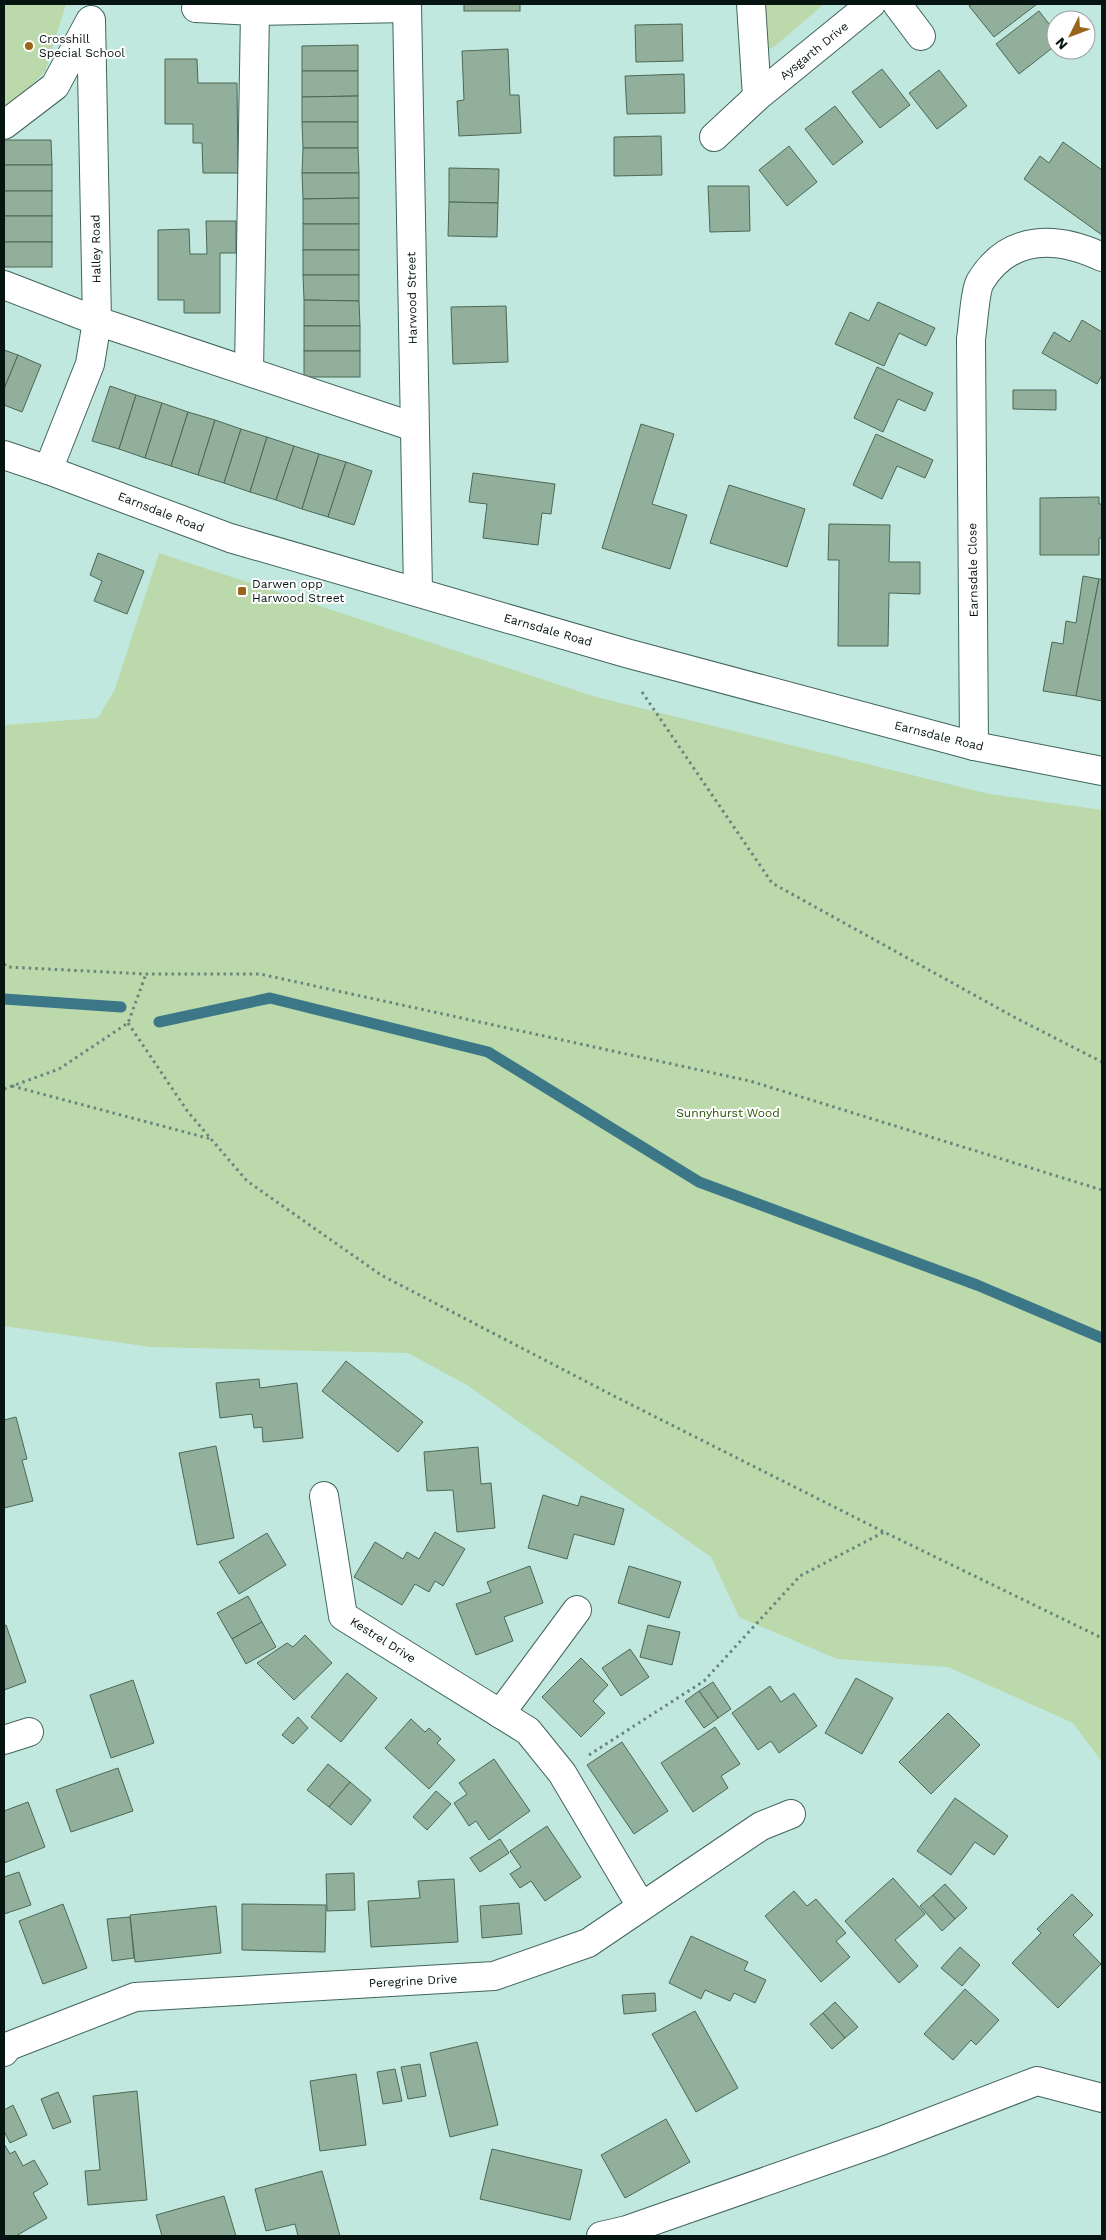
<svg xmlns="http://www.w3.org/2000/svg" width="1106" height="2240" viewBox="0 0 1106 2240" font-family="'Work Sans',sans-serif">
	<rect width="100%" height="100%" fill="#c1e8de"/>
	<g fill="#bbd9ab">
		<polygon points="4,4 66,4 45,72 4,110"/>
		<polygon points="760,4 824,4 774,47 764,51"/>
		<polygon points="159,553 596,697 989,794 1102,810 1102,1762 1073,1723 948,1667 837,1659 739,1617 711,1557 467,1385 408,1353 151,1347 4,1326 4,725 98,718 115,689"/>
	</g>
	<g fill="none" stroke-linecap="round" stroke-linejoin="round">
		<g stroke="#3c7787" stroke-width="11">
			<polyline points="4,999 121,1007"/>
			<polyline points="159,1022 270,998 488,1052 699,1182 977,1285 1102,1338"/>
		</g>
	</g>
	<g fill="#91af9b" stroke="#4c6856">
		<rect x="464" y="4" width="56" height="7"/>
		<polygon points="972,4 1037,4 994,37 969,6"/>
		<polygon points="1039,11 1056,33 1056,45 1019,74 996,44"/>
		<polygon points="682,24 683,61 636,62 635,25"/>
		<polygon points="358,45 358,71 302,71 302,46"/>
		<polygon points="508,49 510,95 519,95 521,133 459,136 457,101 464,100 462,51"/>
		<polygon points="165,59 197,59 198,83 237,83 238,173 203,173 202,143 193,143 193,124 165,124"/>
		<polygon points="882,69 910,105 880,128 852,92"/>
		<polygon points="939,70 967,106 937,129 909,93"/>
		<polygon points="302,71 358,71 358,96 302,97"/>
		<polygon points="684,74 685,113 627,114 625,76"/>
		<polygon points="358,96 358,122 302,122 302,97"/>
		<polygon points="835,106 863,142 833,165 805,129"/>
		<polygon points="302,122 358,122 358,148 303,148"/>
		<polygon points="661,136 662,175 614,176 614,137"/>
		<polygon points="4,140 51,140 52,165 4,165"/>
		<polygon points="1063,142 1102,170 1102,235 1024,179 1040,156 1049,163"/>
		<polygon points="789,146 817,182 787,206 759,170"/>
		<polygon points="303,148 358,148 359,173 302,173"/>
		<rect x="4" y="165" width="48" height="26"/>
		<polygon points="449,168 499,169 498,203 449,202"/>
		<polygon points="302,173 359,173 359,198 303,199"/>
		<polygon points="708,186 749,186 750,231 710,232"/>
		<rect x="4" y="191" width="48" height="25"/>
		<polygon points="359,198 359,224 303,224 303,199"/>
		<polygon points="449,202 498,203 497,237 448,236"/>
		<rect x="4" y="216" width="48" height="26"/>
		<polygon points="206,221 236,221 236,253 220,253 220,313 184,313 184,300 158,300 158,230 189,229 190,254 207,254"/>
		<rect x="303" y="224" width="56" height="26"/>
		<rect x="4" y="242" width="48" height="25"/>
		<rect x="303" y="250" width="56" height="25"/>
		<polygon points="303,275 359,275 359,301 304,300"/>
		<polygon points="304,300 359,301 360,326 304,326"/>
		<polygon points="878,302 935,328 926,346 899,333 884,366 835,344 850,312 869,321"/>
		<polygon points="506,306 508,362 453,364 451,307"/>
		<polygon points="1082,320 1102,332 1102,375 1097,384 1042,353 1054,332 1070,342"/>
		<rect x="304" y="326" width="56" height="25"/>
		<polygon points="4,350 18,355 4,389"/>
		<rect x="304" y="351" width="56" height="26"/>
		<polygon points="18,355 41,365 22,412 4,405 4,389"/>
		<polygon points="877,367 933,393 925,411 898,399 883,432 854,418"/>
		<polygon points="110,386 136,395 119,449 92,441"/>
		<polygon points="1013,390 1056,390 1056,410 1013,409"/>
		<polygon points="136,395 162,403 145,458 119,449"/>
		<polygon points="162,403 188,412 171,466 145,458"/>
		<polygon points="188,412 215,420 198,475 171,466"/>
		<polygon points="215,420 241,429 224,483 198,475"/>
		<polygon points="641,424 674,434 652,504 687,515 670,569 602,548"/>
		<polygon points="241,429 267,437 250,492 224,483"/>
		<polygon points="876,434 933,460 925,478 897,466 882,499 853,485"/>
		<polygon points="267,437 294,446 276,500 250,492"/>
		<polygon points="294,446 319,454 302,509 276,500"/>
		<polygon points="319,454 346,462 328,517 302,509"/>
		<polygon points="346,462 372,471 354,525 328,517"/>
		<polygon points="473,473 555,484 551,514 542,513 538,545 483,538 487,504 469,502"/>
		<polygon points="729,485 805,509 787,567 710,543"/>
		<polygon points="1099,497 1099,504 1102,504 1102,538 1099,538 1099,555 1040,555 1040,498"/>
		<polygon points="829,524 890,525 889,562 920,562 920,594 889,593 888,646 838,646 839,560 828,560"/>
		<polygon points="98,553 144,571 127,614 94,601 102,581 90,575"/>
		<polygon points="1083,576 1099,579 1076,696 1043,691 1052,642 1063,644 1066,621 1076,623"/>
		<polygon points="1099,579 1102,579 1102,701 1076,696"/>
		<polygon points="346,1361 423,1422 398,1452 322,1391"/>
		<polygon points="259,1379 260,1388 297,1383 303,1438 263,1442 262,1427 254,1428 252,1414 220,1418 216,1383"/>
		<polygon points="16,1417 27,1459 22,1460 33,1501 4,1508 4,1420"/>
		<polygon points="216,1446 234,1538 197,1545 179,1453"/>
		<polygon points="478,1447 481,1484 491,1483 495,1528 457,1532 453,1490 427,1491 424,1452"/>
		<polygon points="543,1495 578,1506 581,1496 624,1509 614,1545 574,1534 567,1559 528,1548"/>
		<polygon points="435,1532 465,1549 443,1586 435,1581 429,1592 415,1584 402,1605 354,1577 375,1542 403,1559 407,1552 419,1559"/>
		<polygon points="267,1533 286,1565 239,1594 219,1562"/>
		<polygon points="530,1566 543,1603 504,1617 513,1641 476,1655 456,1604 491,1592 487,1582"/>
		<polygon points="629,1566 681,1582 669,1618 618,1603"/>
		<polygon points="248,1596 262,1622 232,1639 217,1613"/>
		<polygon points="262,1622 276,1647 246,1664 232,1639"/>
		<polygon points="6,1625 26,1682 4,1690 4,1626"/>
		<polygon points="648,1625 680,1632 672,1665 640,1657"/>
		<polygon points="305,1635 332,1663 294,1700 257,1663 287,1643 293,1647"/>
		<polygon points="630,1649 649,1677 621,1696 602,1668"/>
		<polygon points="581,1658 608,1685 593,1701 605,1713 581,1737 542,1697"/>
		<polygon points="347,1673 377,1698 341,1742 311,1717"/>
		<polygon points="856,1678 893,1698 862,1754 825,1733"/>
		<polygon points="133,1680 154,1743 111,1758 90,1695"/>
		<polygon points="713,1682 731,1709 718,1718 699,1691"/>
		<polygon points="770,1686 781,1702 794,1693 817,1726 779,1753 771,1741 758,1750 732,1713"/>
		<polygon points="699,1691 718,1718 704,1728 685,1701"/>
		<polygon points="948,1713 980,1745 931,1794 899,1762"/>
		<polygon points="298,1717 308,1728 293,1744 282,1735"/>
		<polygon points="411,1719 425,1732 429,1728 441,1739 437,1743 455,1760 429,1789 385,1748"/>
		<polygon points="715,1727 740,1764 721,1776 728,1788 693,1812 661,1763"/>
		<polygon points="622,1742 668,1811 634,1834 587,1765"/>
		<polygon points="494,1759 530,1811 489,1840 476,1821 469,1826 454,1803 467,1794 459,1783"/>
		<polygon points="328,1764 350,1782 329,1807 307,1790"/>
		<polygon points="118,1768 133,1811 71,1832 56,1790"/>
		<polygon points="350,1782 371,1800 351,1825 329,1807"/>
		<polygon points="436,1791 451,1804 427,1830 413,1817"/>
		<polygon points="955,1798 1008,1836 994,1855 975,1842 951,1875 917,1851"/>
		<polygon points="28,1802 45,1847 4,1863 4,1811"/>
		<polygon points="547,1826 581,1877 545,1901 531,1881 520,1888 510,1874 521,1867 510,1851"/>
		<polygon points="500,1839 509,1853 480,1872 470,1858"/>
		<polygon points="19,1872 31,1905 4,1914 4,1877"/>
		<polygon points="354,1873 355,1910 327,1911 326,1874"/>
		<polygon points="893,1878 925,1914 895,1940 918,1966 899,1983 845,1921"/>
		<polygon points="454,1879 458,1942 371,1947 368,1901 420,1898 418,1881"/>
		<polygon points="945,1884 967,1908 955,1919 933,1895"/>
		<polygon points="794,1891 807,1906 816,1899 846,1933 836,1941 850,1957 821,1982 765,1916"/>
		<polygon points="1072,1894 1093,1915 1073,1935 1101,1964 1058,2008 1012,1963 1041,1933 1037,1929"/>
		<polygon points="933,1895 955,1919 942,1931 920,1906"/>
		<polygon points="519,1903 522,1934 482,1938 480,1906"/>
		<polygon points="63,1904 87,1968 43,1984 19,1921"/>
		<polygon points="242,1904 326,1905 325,1952 242,1950"/>
		<polygon points="216,1906 221,1953 135,1962 130,1915"/>
		<polygon points="130,1917 134,1958 112,1961 107,1919"/>
		<polygon points="691,1936 748,1962 744,1970 766,1980 755,2003 734,1993 730,2001 705,1990 701,1999 669,1983"/>
		<polygon points="960,1947 980,1965 962,1986 941,1968"/>
		<polygon points="965,1989 999,2020 976,2045 971,2040 953,2060 924,2034"/>
		<polygon points="655,1993 656,2011 624,2014 622,1995"/>
		<polygon points="835,2002 858,2027 845,2038 823,2013"/>
		<polygon points="695,2011 738,2088 696,2112 652,2034"/>
		<polygon points="823,2013 845,2038 832,2049 810,2024"/>
		<polygon points="477,2042 498,2125 450,2137 430,2053"/>
		<polygon points="420,2064 426,2096 408,2099 401,2067"/>
		<polygon points="395,2069 402,2101 383,2104 377,2072"/>
		<polygon points="356,2074 366,2145 320,2151 310,2081"/>
		<polygon points="137,2091 147,2200 88,2205 85,2171 100,2170 93,2096"/>
		<polygon points="58,2092 71,2122 53,2129 41,2099"/>
		<polygon points="13,2105 27,2135 10,2143 4,2131 4,2110"/>
		<polygon points="666,2119 690,2162 625,2198 601,2155"/>
		<polygon points="4,2144 10,2154 15,2151 23,2166 34,2160 48,2184 33,2193 47,2218 16,2236 4,2236"/>
		<polygon points="492,2149 582,2170 570,2220 480,2199"/>
		<polygon points="322,2171 340,2236 298,2236 295,2224 266,2231 255,2189"/>
		<polygon points="224,2196 236,2236 162,2236 156,2215"/>
	</g>
	<g fill="none" stroke-linecap="round" stroke-linejoin="round">
		<defs>
			<g id="minor">
				<polyline points="407,4 418,591"/>
				<polyline points="751,4 757,97"/>
				<polyline points="897,4 921,36"/>
				<polyline points="196,8 255,11 407,8"/>
				<polyline points="4,125 55,86 90,21"/>
				<polyline points="714,137 757,97 871,4"/>
				<polyline points="4,285 97,321 414,427"/>
				<polyline points="249,371 255,11"/>
				<polyline points="4,455 48,470 230,538 626,653 974,746 1102,771"/>
				<polyline points="48,470 90,364 97,321 91,20"/>
				<path d="M974,746l-3,-407c2,-13 4,-48 9,-57 29,-48 77,-46 122,-25"/>
				<polyline points="324,1496 343,1616 528,1731 562,1773 641,1906"/>
				<polyline points="500,1714 577,1610"/>
				<polyline points="4,1740 29,1732"/>
				<polyline points="4,2052 9,2046 135,1997 494,1976 588,1943 761,1826 791,1814"/>
				<polyline points="601,2236 627,2230 881,2141 1037,2081 1102,2098"/>
			</g>
		</defs>
		<use href="#minor" stroke="#41655c" stroke-width="30"/>
		<g stroke="#69857e" stroke-width="3" stroke-dasharray="2.5 4" stroke-linecap="butt">
			<polyline points="642,692 772,883 1014,1017 1102,1062"/>
			<polyline points="4,964 7,967 146,974 260,974 750,1081 1102,1190"/>
			<polyline points="128,1023 188,1112 247,1181 381,1275 616,1397 884,1532 1102,1638"/>
			<polyline points="12,1086 211,1139"/>
			<polyline points="4,1089 59,1069 128,1023 146,974"/>
			<polyline points="589,1755 704,1681 800,1576 884,1532"/>
		</g>
		<use href="#minor" stroke="#fff" stroke-width="28"/>
	</g>
	<g fill="#98651a" stroke="#fff" stroke-width="2">
		<circle cx="29" cy="46" r="5"/>
		<rect x="237" y="586" width="10" height="10" rx="2.5"/>
	</g>
	<g text-anchor="middle" dominant-baseline="central" stroke-width="4" stroke-linejoin="round" paint-order="stroke">
		<g font-size="12" fill="#071512" stroke="#fff" text-anchor="start">
			<text x="39" y="39">Crosshill<tspan x="39" dy="14">Special School</tspan></text>
			<text x="252" y="584">Darwen opp<tspan x="252" dy="14">Harwood Street</tspan></text>
		</g>
		<g font-size="12" fill="#071512" stroke="#fff">
			<text transform="translate(814 51) rotate(-39)">Aysgarth Drive</text>
			<text transform="translate(96 249) rotate(-91)">Halley Road</text>
			<text transform="translate(412 298) rotate(-91)">Harwood Street</text>
			<text transform="translate(161 512) rotate(21)">Earnsdale Road</text>
			<text transform="translate(973 570) rotate(-91)">Earnsdale Close</text>
			<text transform="translate(548 630) rotate(16)">Earnsdale Road</text>
			<text transform="translate(939 736) rotate(14)">Earnsdale Road</text>
			<text transform="translate(383 1640) rotate(32)">Kestrel Drive</text>
			<text transform="translate(413 1981) rotate(-3)">Peregrine Drive</text>
		</g>
		<g font-size="12" fill="#255000" stroke="#fff">
			<text x="728" y="1113">Sunnyhurst Wood</text>
		</g>
	</g>
	<rect width="1106" height="2240" fill="none" stroke="#071512" stroke-width="10"/>
	<g transform="translate(1071 35) rotate(228)"><circle r="24" fill="#ffffff" stroke="#9ca1a0"/>
	<path d="M0-4L9 19L0 12L-9 19Z" fill="#98651a"/>
	<text y="-8" font-size="14" font-weight="bold" text-anchor="middle" fill="#071512">N</text>
	</g>
</svg>
